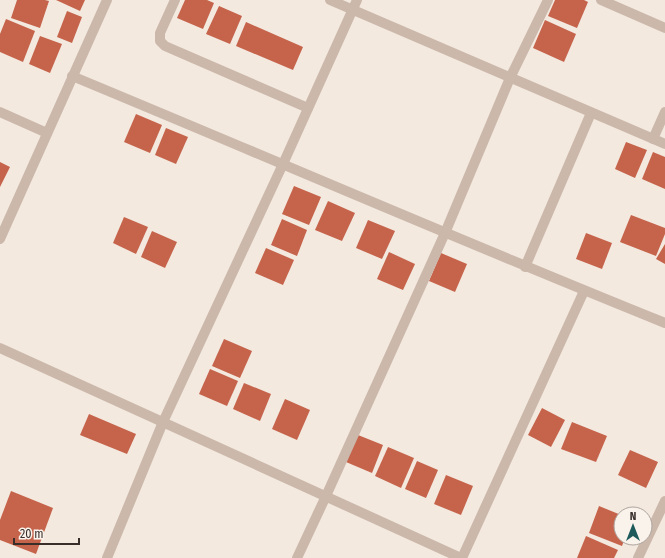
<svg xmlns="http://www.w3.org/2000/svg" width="665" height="558" viewBox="0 0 665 558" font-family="'Fira Sans Condensed',sans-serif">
	<rect width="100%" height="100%" fill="#f3e9df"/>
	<g fill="#c6634b">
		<polygon points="17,0 45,0 49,1 40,28 11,18"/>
		<polygon points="56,0 85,0 80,11"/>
		<polygon points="185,0 207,0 214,3 203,29 177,18"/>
		<polygon points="555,0 584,0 588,2 577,28 548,16"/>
		<polygon points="219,6 242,16 230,44 206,34"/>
		<polygon points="67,11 82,17 72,43 57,37"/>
		<polygon points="6,19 35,31 23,62 0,52 0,34"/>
		<polygon points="545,20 576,34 564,62 533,48"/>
		<polygon points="246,22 303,47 293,70 236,46"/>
		<polygon points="40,36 62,44 50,73 29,64"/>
		<polygon points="136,114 162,125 150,153 124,142"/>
		<polygon points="166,128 188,137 176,164 155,155"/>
		<polygon points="626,142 647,150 635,178 615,169"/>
		<polygon points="653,152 665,157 665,189 642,179"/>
		<polygon points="0,162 10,167 0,187"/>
		<polygon points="294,186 321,197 309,225 282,214"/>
		<polygon points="328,201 355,213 342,241 315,230"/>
		<polygon points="631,215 665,228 665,234 656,256 620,242"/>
		<polygon points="124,217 148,227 136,254 113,243"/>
		<polygon points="282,219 307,230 297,256 271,245"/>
		<polygon points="368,220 395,231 382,259 356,248"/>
		<polygon points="152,231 177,242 165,268 141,257"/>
		<polygon points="586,233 612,243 602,269 576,259"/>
		<polygon points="665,244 665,264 656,259"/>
		<polygon points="266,248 294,260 283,285 255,273"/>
		<polygon points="389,252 415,264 403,290 377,279"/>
		<polygon points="441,253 467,264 455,292 429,281"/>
		<polygon points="224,339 252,351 240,378 212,366"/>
		<polygon points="210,369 238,381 227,406 199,394"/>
		<polygon points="244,383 271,394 260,421 233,409"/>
		<polygon points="285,399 310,410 297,440 272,429"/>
		<polygon points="542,408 565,420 551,447 528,435"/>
		<polygon points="89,414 136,434 127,454 80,435"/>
		<polygon points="572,422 607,436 596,462 561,449"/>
		<polygon points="358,435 383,445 372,473 346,462"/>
		<polygon points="388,447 414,458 401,488 375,476"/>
		<polygon points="630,450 658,462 646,488 618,475"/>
		<polygon points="417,461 438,470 426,498 405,489"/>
		<polygon points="446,475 473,486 461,515 434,504"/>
		<polygon points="11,491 53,508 36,554 0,540 0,520"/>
		<polygon points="599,506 621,515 621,538 625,538 622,546 589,533"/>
		<polygon points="586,536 618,550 614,558 577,558"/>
	</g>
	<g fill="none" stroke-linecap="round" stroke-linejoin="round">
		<g stroke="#cbb8ab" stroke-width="10">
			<polyline points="175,0 160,33 160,41 165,46 308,108"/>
			<polyline points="330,0 665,144"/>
			<polyline points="601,0 665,28"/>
			<path d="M72,76c198,82 394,167 593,247"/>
			<polyline points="0,112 47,133"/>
			<polyline points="653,139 665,112"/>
			<polyline points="0,239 107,0"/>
			<polyline points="525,267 591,113"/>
			<polyline points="107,558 163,422 283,164 357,0"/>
			<polyline points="297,558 326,496 445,233 510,78 548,0"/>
			<polyline points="462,558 584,291"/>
			<polyline points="638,558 665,501"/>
		</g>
		<polyline stroke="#cbb8ab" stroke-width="10" points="0,348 461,558"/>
	</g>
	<g transform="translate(633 526)"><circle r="19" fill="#faf3ec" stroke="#ada49e"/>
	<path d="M0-3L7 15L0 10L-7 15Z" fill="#1f5a5b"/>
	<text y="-6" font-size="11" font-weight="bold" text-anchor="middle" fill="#392e2a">N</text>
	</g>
	<path d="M14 538v6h65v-6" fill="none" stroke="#392e2a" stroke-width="2"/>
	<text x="20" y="538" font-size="12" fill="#392e2a" stroke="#faf3ec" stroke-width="3" paint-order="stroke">20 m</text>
</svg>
